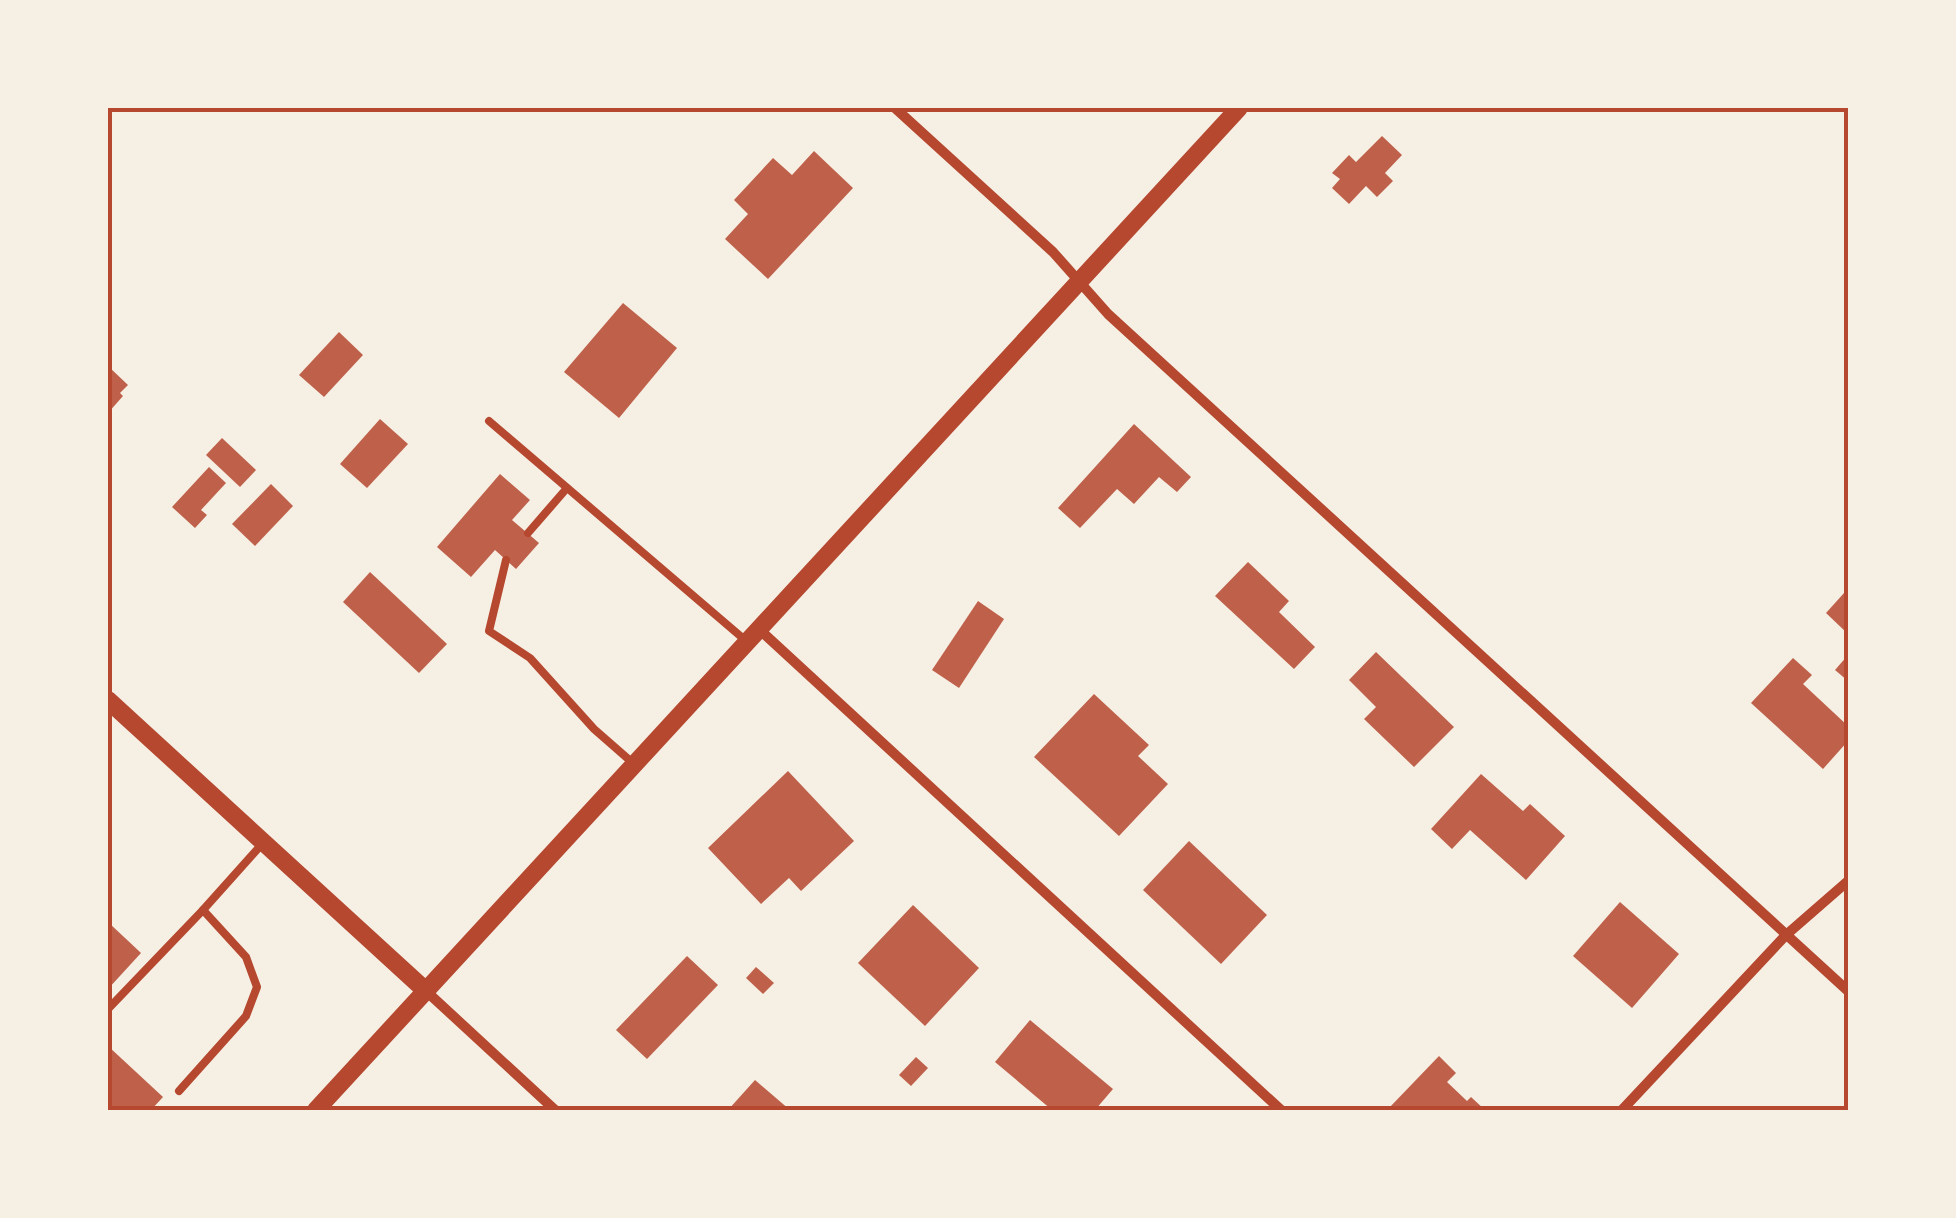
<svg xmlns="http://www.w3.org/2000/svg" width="1956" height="1218" viewBox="0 0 1956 1218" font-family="Montserrat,sans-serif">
	<rect width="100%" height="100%" fill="#f6efe4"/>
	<g fill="#bf614a">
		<polygon points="1382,136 1402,155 1385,173 1393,181 1377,197 1366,186 1349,204 1332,188 1340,179 1332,173 1349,155 1356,162"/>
		<polygon points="814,151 853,188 768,279 725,239 748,214 734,200 773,158 792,175"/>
		<polygon points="623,303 677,348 619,418 564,372"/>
		<polygon points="339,332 363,355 324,397 299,375"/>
		<polygon points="108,366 128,385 120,393 123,396 108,413"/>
		<polygon points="380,419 408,444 367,488 340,464"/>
		<polygon points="1134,424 1191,477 1177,492 1159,477 1134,504 1117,489 1080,528 1058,508"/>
		<polygon points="222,438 256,470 240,487 206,455"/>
		<polygon points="209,467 226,483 201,510 207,515 195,528 172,507"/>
		<polygon points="500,474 530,500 512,520 539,543 516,569 495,550 471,577 437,547"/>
		<polygon points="271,484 293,506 255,546 232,524"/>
		<polygon points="1248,562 1289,601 1279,612 1315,647 1294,669 1215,596"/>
		<polygon points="370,572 447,644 419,673 343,602"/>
		<polygon points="1844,593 1848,597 1848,634 1826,613"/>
		<polygon points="978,601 1004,619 959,688 932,670"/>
		<polygon points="1376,652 1454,727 1414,767 1364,719 1376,707 1349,680"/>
		<polygon points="1848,655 1848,681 1835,670"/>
		<polygon points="1793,658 1812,675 1803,684 1848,726 1848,741 1823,769 1751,703"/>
		<polygon points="1094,694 1149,745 1138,756 1168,784 1119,836 1034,757"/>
		<polygon points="788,771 854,841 801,891 789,878 761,904 708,848"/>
		<polygon points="1481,774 1523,811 1530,804 1565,836 1526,880 1470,830 1452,849 1431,829"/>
		<polygon points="1189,841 1267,915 1221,964 1143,890"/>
		<polygon points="1620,902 1679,954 1632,1008 1573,956"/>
		<polygon points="913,905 979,968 925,1026 858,963"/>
		<polygon points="108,922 141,953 108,989"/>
		<polygon points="687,956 718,985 647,1059 616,1030"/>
		<polygon points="756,967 774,983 763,994 746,978"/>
		<polygon points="1030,1020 1113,1089 1095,1110 1052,1110 995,1062"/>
		<polygon points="108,1046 163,1097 151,1110 108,1110"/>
		<polygon points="1439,1056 1456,1073 1447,1082 1467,1101 1471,1097 1485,1110 1392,1110 1389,1108"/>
		<polygon points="916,1057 928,1068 911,1086 899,1075"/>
		<polygon points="755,1080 790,1110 728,1110"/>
	</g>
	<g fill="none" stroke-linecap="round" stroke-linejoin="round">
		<g stroke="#b5482f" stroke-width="8">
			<polyline points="489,421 745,640"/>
			<polyline points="528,533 567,488"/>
			<polyline points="506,560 489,631 530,658 594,729 634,764"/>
			<polyline points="108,1009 203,910"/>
			<polyline points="179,1091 246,1016 257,987 246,957 203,910 262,844"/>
		</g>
		<g stroke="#b5482f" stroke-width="10">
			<polyline points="895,108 1053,252 1108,314 1848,991"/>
			<polyline points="760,630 1281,1110"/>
			<polyline points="426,991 555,1110"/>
			<polyline points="1622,1110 1786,935 1848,881"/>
		</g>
		<g stroke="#b5482f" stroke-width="18">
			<polyline points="108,700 426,991"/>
			<polyline points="316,1110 1239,108"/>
		</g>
	</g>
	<rect width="1956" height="1218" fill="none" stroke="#f6efe4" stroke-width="220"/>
	<rect x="110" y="110" width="1736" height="998" fill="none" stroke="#b5482f" stroke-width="4"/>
</svg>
